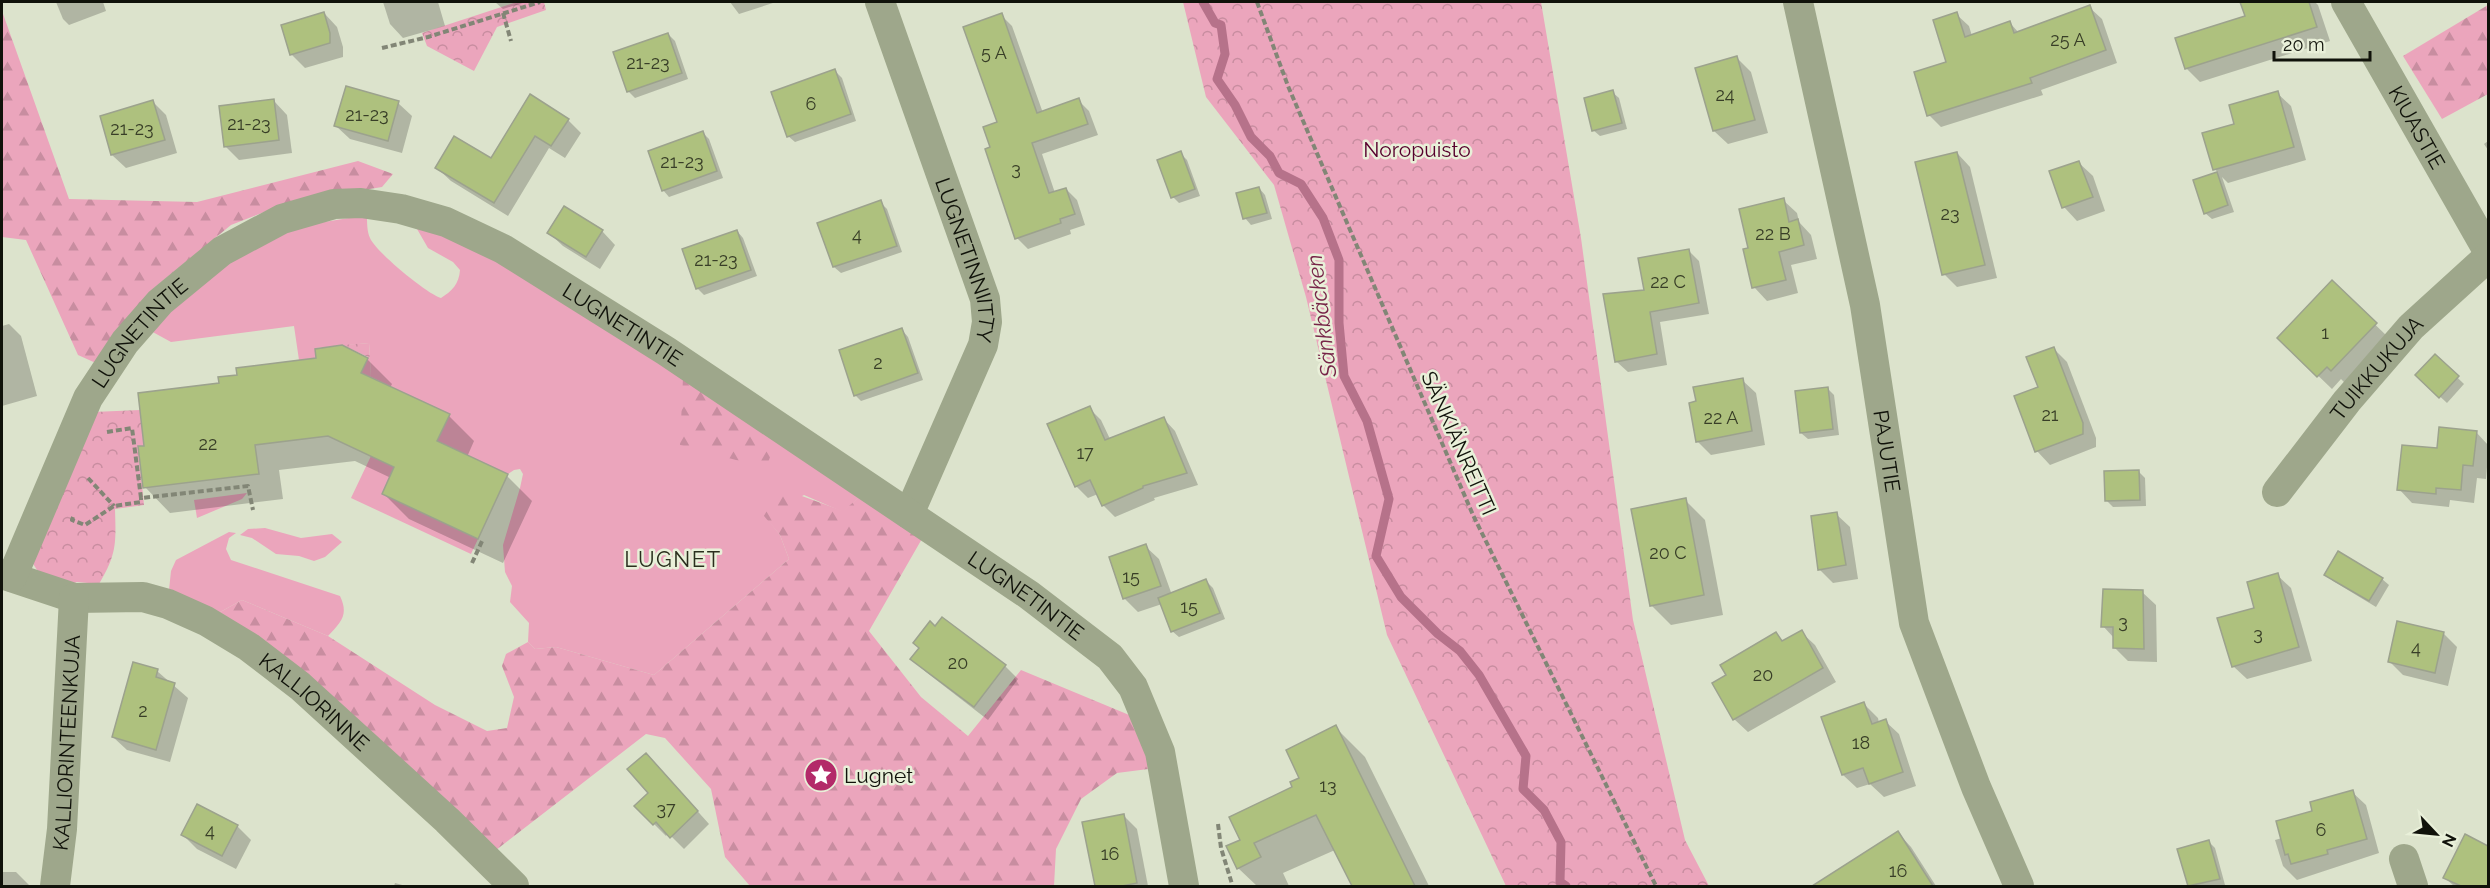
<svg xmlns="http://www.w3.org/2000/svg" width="2490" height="888" viewBox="0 0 2490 888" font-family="Raleway,sans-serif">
	<defs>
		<pattern id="forest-firs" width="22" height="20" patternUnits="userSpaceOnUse" patternTransform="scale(1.5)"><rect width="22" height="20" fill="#eba5bc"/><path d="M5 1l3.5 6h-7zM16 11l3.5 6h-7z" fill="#c88da0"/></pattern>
		<pattern id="park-crowns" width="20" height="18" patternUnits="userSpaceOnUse" patternTransform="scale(1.5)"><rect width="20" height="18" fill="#eba5bc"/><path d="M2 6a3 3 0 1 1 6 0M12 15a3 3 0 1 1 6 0" fill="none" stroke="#c88da0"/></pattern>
	</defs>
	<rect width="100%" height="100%" fill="#dce3cc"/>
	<g fill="#eba5bc">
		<path d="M367,215c0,7 0,17 3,23 6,14 57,56 71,60 11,-7 18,-14 19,-28l-7,-8 -25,-14 -15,-26 71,28 379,244 -20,18 -39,-17 -39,21 15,19 9,24 -135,116 -98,-28 -21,2 -7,-7 1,-19 -19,-21 2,-16 -7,-14 -2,-27 17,-57 3,-14 -3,-5 -6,1 -6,4 -71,-33 12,-27 -78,-37 -2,-34 -53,5v10l-17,2 -5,-34 -123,16 -22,-12 83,-72 62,-31z"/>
		<polygon points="371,456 394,467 382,494 478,539 471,554 351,498"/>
		<polygon points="247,493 242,499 197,518 194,500"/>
		<polygon points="265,528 301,538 332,534 342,542 325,557 314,561 299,556 276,554 252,538 240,535 248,529"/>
		<path d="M229,532l7,1 -7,5 -3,11 5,11 109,36c9,19 1,26 -12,40l-86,-36 -29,16 -44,-26 2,-19 5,-11z"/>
	</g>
	<g fill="url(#forest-firs)">
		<polygon points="2488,5 2488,94 2442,119 2403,56"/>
		<polygon points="2,11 69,199 197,202 358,161 393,174 382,187 290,202 231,225 154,288 98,364 78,355 26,240 2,237"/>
		<polygon points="683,378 777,438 766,468 680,445"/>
		<polygon points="780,488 843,511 863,494 923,537 869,631 921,697 968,736 1021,670 1134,717 1156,768 1117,773 1081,799 1056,849 1054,886 750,886 725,857 711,789 665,738 646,734 496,850 213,616 242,600 328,636 435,705 487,731 507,728 514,697 502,666 506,654 528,642 535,649 556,647 654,675 789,559 780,535 764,516 765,494"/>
	</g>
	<g fill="url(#park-crowns)">
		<polygon points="517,2 544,2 546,10 497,27 474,71 427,46 422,33"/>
		<polygon points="1183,2 1541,2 1581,238 1633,620 1685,840 1709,886 1506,886 1387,635 1306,297 1274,185 1206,97"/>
		<polygon points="369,343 371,377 361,373 368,357 342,345"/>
		<path d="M140,410l4,36h-6l6,59 -29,4c1,34 2,45 -16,75l-22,-2 -9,3 -31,-15 -5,-8 61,-150z"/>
	</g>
	<g fill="#0003">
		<polygon points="56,2 103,2 106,11 69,25 63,19"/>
		<polygon points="383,2 438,2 445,26 403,38 390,24"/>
		<polygon points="495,2 526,2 503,9"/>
		<polygon points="730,2 776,2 739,14"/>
		<polygon points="2242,2 2315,2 2318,5 2330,41 2200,82 2186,68 2247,17"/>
		<polygon points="2089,7 2102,19 2117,63 2041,90 2043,95 1941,127 1929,115 1948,63 1956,14 1969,26 1972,36 2010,23 2019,33"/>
		<polygon points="324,13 337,27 343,47 343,57 305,68 291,54"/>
		<polygon points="1001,15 1012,26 1043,113 1078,100 1089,111 1098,135 1042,154 1055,193 1066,189 1077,200 1085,225 1070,230 1071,234 1028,249 1017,238 992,148 999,123"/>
		<polygon points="668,34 675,41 688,79 635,98 629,92 615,53"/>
		<polygon points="1737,58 1751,72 1768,133 1728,144 1714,131"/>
		<polygon points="835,71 842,78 856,121 795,142 788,136"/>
		<polygon points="1612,92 1619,98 1627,129 1600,136 1593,130"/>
		<polygon points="2277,93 2291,106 2306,160 2228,183 2222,177 2234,212 2212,219 2205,213 2195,181 2218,173 2215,169 2236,125"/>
		<polygon points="530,96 568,120 581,133 565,158 549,148 508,216 451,181 437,168 491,160"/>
		<polygon points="274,101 287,115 292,153 239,160 225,146"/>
		<polygon points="153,102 166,115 177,153 126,168 112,155"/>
		<polygon points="398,103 412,116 402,153 350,139 336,126"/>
		<polygon points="703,133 709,139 723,178 669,197 663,190"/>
		<polygon points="2488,141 2488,150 2484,144"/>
		<polygon points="1180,153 1187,160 1200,196 1179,203 1173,197"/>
		<polygon points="1957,153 1970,167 1997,278 1957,287 1944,274"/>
		<polygon points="2079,163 2093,176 2105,211 2077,221 2064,207"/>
		<polygon points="1259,188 1265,195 1272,219 1251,225 1245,218"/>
		<polygon points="1783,200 1797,213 1799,222 1811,235 1817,259 1791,265 1798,293 1767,301 1754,287 1750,249"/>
		<polygon points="880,202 887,209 902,252 841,273 834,267 819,224"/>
		<polygon points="602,231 615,245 600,269 563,246 549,233"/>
		<polygon points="737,231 743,238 757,276 704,295 697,288"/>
		<polygon points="1689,251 1699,261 1709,314 1660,322 1667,365 1628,372 1617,362 1645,291"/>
		<polygon points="2332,283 2389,338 2346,384 2341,379 2332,389 2279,338"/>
		<polygon points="9,324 21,336 37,396 2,406 2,326"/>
		<polygon points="902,330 908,337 923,380 861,401 855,395"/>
		<polygon points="2053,348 2067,362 2096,438 2096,447 2050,465 2037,451 2040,388"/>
		<polygon points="2435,356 2464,384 2447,403 2417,375"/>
		<polygon points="367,359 392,384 390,388 449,416 474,441 467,457 507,476 532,501 503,563 409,519 384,494 391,478 355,461 279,470 283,499 170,513 145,487 146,447 221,385"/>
		<polygon points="1742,380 1756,393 1765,445 1711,455 1697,441"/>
		<polygon points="1827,388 1834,395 1839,435 1808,439 1801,433"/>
		<polygon points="1089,408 1101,420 1110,439 1163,418 1175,431 1198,485 1154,498 1155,500 1115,517 1103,505 1098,494 1088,498 1076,486"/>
		<polygon points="2476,432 2488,445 2488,455 2486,479 2477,478 2474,503 2450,500 2449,507 2412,503 2399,489 2438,450"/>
		<polygon points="2138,471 2145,478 2146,506 2113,507 2106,500"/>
		<polygon points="1685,500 1705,520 1723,615 1671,625 1651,605"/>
		<polygon points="1836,514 1850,527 1858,579 1833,583 1819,569"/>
		<polygon points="1145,546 1159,559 1172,595 1206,581 1213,588 1225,619 1179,637 1172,631 1162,604 1138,612 1124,598"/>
		<polygon points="2326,574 2382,579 2389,585 2376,607 2333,581"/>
		<polygon points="2277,575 2291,588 2312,661 2247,679 2233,666"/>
		<polygon points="2142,592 2156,605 2157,662 2128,661 2114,647 2114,638 2103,626"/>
		<polygon points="2399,623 2444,634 2457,647 2448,686 2403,675 2389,661"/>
		<polygon points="1801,632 1815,645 1836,682 1748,732 1734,719 1728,675 1776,634 1784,642"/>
		<polygon points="912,659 1005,666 1018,679 988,720 926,672"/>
		<polygon points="157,671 188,698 170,762 127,750 113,737"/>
		<polygon points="1864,704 1878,718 1879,723 1885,721 1899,734 1916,786 1884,797 1870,784 1857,788 1843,775"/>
		<polygon points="1335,727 1365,757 1429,886 1353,886 1335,850 1283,873 1289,886 1257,886 1238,868 1242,840 1294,787"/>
		<polygon points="658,767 709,824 684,849 668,833 666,836 636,806 650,793"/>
		<polygon points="2352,792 2366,805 2379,853 2297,880 2283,866 2275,840 2282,838 2314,812"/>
		<polygon points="1123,815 1137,829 1148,886 1097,886 1084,823"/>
		<polygon points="237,826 251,840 236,869 197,849 183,835"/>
		<polygon points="1898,833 1911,847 1936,886 1868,886 1852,862"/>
		<polygon points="2466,836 2488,847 2488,886 2454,886 2445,878"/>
		<polygon points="2209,842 2215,848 2225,885 2189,886 2179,850"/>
		<polygon points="2,872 16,872 30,886 2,886"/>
		<polygon points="395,883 406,886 394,886"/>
	</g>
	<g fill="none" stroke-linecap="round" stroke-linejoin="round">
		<polyline stroke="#b6728a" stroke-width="9" points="1203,2 1215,23 1221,25 1225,54 1217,79 1235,105 1251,137 1270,156 1279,173 1301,184 1323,218 1339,260 1339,323 1344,376 1367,421 1389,499 1376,556 1401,597 1438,634 1460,651 1479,675 1526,756 1523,789 1544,810 1561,842 1560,882 1566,886"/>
	</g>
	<g fill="#aec17e" stroke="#9ca28d" stroke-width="1.5">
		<polygon points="2240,2 2309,2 2317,27 2185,69 2175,38 2245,16"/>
		<polygon points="2090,5 2106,50 2030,78 2032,83 1927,116 1914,72 1946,62 1933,20 1957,12 1965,37 2010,21 2014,33"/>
		<polygon points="324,12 330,33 330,43 290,55 281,25"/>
		<polygon points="1002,13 1037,113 1079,98 1088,124 1032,143 1049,193 1066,188 1075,214 1060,219 1061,223 1015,239 985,149 990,147 983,127 997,122 963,27"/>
		<polygon points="668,33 682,73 627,92 613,52"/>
		<polygon points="1737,56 1755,120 1713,131 1695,68"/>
		<polygon points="835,69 851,114 787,137 771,92"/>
		<polygon points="346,86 399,101 388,141 334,126"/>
		<polygon points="1613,90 1622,123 1592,131 1584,98"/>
		<polygon points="2278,91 2294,147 2213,170 2202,133 2234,124 2229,105"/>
		<polygon points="530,94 569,119 551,146 535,136 494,203 435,168 454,136 491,158"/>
		<polygon points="274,99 279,140 224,147 219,106"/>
		<polygon points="153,100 165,140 111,155 100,116"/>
		<polygon points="703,131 717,171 662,191 648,151"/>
		<polygon points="1181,151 1195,189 1171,198 1157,160"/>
		<polygon points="1957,152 1985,265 1942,275 1915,162"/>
		<polygon points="2079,161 2093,197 2062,208 2049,171"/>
		<polygon points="2217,172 2228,205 2204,214 2193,180"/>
		<polygon points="1259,187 1267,213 1243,219 1236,193"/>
		<polygon points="1784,198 1789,222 1798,219 1804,245 1779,252 1786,280 1752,288 1743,249 1748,248 1739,209"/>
		<polygon points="881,200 897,246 833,267 817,223"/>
		<polygon points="564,206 603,230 586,257 547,233"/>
		<polygon points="737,230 751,270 696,289 682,249"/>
		<polygon points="1689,249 1699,303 1650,312 1657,354 1615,362 1603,294 1644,290 1638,258"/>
		<polygon points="2332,280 2377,323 2331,371 2327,367 2317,377 2277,338"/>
		<polygon points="902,328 918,373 854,396 839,350"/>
		<polygon points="342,345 368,358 361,373 450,414 437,441 508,474 478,539 382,494 394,467 328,436 255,445 259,474 143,488 138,446 144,446 138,393 219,383 218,377 237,375 236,368 316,358 315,349"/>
		<polygon points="2054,347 2083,423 2083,434 2035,452 2014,396 2038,387 2026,357"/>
		<polygon points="2435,354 2459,376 2439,398 2415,375"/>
		<polygon points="1743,378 1752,431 1696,442 1689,403 1696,401 1693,387"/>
		<polygon points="1828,387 1833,429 1800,433 1795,391"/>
		<polygon points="1090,406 1105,440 1164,417 1187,473 1143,486 1143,488 1102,506 1090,480 1075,487 1047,424"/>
		<polygon points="2439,427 2477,431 2473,466 2463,465 2461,490 2436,488 2436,494 2397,490 2402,445 2437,448"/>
		<polygon points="2139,470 2140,500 2105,501 2104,471"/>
		<polygon points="1686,498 1704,595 1650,606 1631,509"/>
		<polygon points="1837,512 1846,565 1818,570 1811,516"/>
		<polygon points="1146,544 1161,586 1123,599 1109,557"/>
		<polygon points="2338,551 2383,578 2369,601 2324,575"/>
		<polygon points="2278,573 2299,647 2232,667 2217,618 2254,608 2247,582"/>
		<polygon points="1206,579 1220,613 1171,632 1158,598"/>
		<polygon points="2103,589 2143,590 2144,649 2113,648 2113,627 2101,627"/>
		<polygon points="942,617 1006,665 974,707 910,659 919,648 913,643 930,621 935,626"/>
		<polygon points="2397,621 2444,632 2435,673 2388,662"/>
		<polygon points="1802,630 1823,668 1733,720 1712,683 1726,675 1720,665 1776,632 1782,641"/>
		<polygon points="133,662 158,669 156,677 175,683 156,750 112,737"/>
		<polygon points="1864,702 1872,724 1886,719 1903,772 1869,784 1863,768 1842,775 1821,717"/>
		<polygon points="1336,725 1391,837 1415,886 1352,886 1316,815 1254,843 1261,857 1237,869 1226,846 1240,840 1229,817 1292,787 1290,782 1299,778 1286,750"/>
		<polygon points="646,753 698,811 670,838 656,822 653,825 634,806 648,793 627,769"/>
		<polygon points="2353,790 2367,839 2327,850 2328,854 2291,864 2288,854 2285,855 2276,821 2312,811 2310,802"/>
		<polygon points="197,804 238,825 222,856 181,835"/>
		<polygon points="1124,814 1137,883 1122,886 1095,886 1082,822"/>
		<polygon points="1898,831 1933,886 1812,886"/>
		<polygon points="2465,834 2488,846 2488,886 2461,886 2443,878"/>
		<polygon points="2209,840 2220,879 2188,886 2177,849"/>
	</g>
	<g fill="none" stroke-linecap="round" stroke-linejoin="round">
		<g stroke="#828676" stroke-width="4" stroke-dasharray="6 3" stroke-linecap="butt">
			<polyline points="1257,2 1288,86 1473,515 1656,886"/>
			<polyline points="503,13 511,41"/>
			<polyline points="382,48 428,37 540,2"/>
			<polyline points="107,432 132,428 141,498 248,486 253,510"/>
			<polyline points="88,478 114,506"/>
			<polyline points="73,517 72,520 85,525 114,506 141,502 141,498"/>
			<polyline points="472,563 483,539"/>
			<polyline points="1218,824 1221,848 1232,884"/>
		</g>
		<g stroke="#9ea78b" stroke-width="30">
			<path id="s1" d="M880,2l105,297 2,23 -4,23 -74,169"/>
			<path id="s2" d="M1798,2l67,303 49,318 62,164 43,99"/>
			<path id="s3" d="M2346,2l142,249"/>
			<path id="s4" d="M2277,492l70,-91 64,-74 77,-70"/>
			<path id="s5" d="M2,574l72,24 69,-1 25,7 38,17 43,26 51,39 147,134 67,66"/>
			<path id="s6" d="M12,577l76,-179 37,-56 35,-40 62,-51 60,-32 52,-15 27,-1 40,6 45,13 57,27 163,102 363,244 81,62 23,30 27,65 24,134"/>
			<polyline points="2404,859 2413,886"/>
			<path id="s7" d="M55,886l7,-57 12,-231"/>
		</g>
	</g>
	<defs>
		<symbol id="sight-disc" viewBox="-11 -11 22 22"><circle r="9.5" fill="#b32a69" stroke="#e9f0d9"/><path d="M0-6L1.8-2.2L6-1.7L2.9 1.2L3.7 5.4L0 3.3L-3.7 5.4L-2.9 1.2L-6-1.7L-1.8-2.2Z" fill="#fff"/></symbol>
	</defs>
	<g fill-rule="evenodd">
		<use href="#sight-disc" x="802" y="756" width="38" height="38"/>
	</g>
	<g text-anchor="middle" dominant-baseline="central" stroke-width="5" stroke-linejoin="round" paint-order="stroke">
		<g font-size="18" fill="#383e27">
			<text x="2068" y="39">25 A</text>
			<text x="994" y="52">5 A</text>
			<text x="648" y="62">21-23</text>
			<text x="1725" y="94">24</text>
			<text x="811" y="103">6</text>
			<text x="367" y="114">21-23</text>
			<text x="249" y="123">21-23</text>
			<text x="132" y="128">21-23</text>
			<text x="682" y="161">21-23</text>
			<text x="1016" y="168">3</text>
			<text x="1950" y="213">23</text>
			<text x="1773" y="233">22 B</text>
			<text x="857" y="234">4</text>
			<text x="716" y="259">21-23</text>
			<text x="1668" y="281">22 C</text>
			<text x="2325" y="332">1</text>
			<text x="878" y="362">2</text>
			<text x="2050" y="414">21</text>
			<text x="1721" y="417">22 A</text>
			<text x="208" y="443">22</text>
			<text x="1085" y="452">17</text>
			<text x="1668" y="552">20 C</text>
			<text x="1131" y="576">15</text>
			<text x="1189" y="606">15</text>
			<text x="2123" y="621">3</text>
			<text x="2258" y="633">3</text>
			<text x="2416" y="647">4</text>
			<text x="958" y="662">20</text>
			<text x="1763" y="674">20</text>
			<text x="143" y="710">2</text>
			<text x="1861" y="742">18</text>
			<text x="1328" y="785">13</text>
			<text x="666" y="808">37</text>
			<text x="2321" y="829">6</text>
			<text x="210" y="830">4</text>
			<text x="1110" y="853">16</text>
			<text x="1898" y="870">16</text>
		</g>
		<g font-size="21" fill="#10120a" stroke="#e9f0d9">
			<text stroke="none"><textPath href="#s3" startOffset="144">KIUASTIE</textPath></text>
			<text stroke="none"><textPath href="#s1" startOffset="273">LUGNETINNIITTY</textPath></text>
			<text stroke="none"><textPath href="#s6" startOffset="836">LUGNETINTIE</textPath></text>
			<text stroke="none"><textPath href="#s6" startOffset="278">LUGNETINTIE</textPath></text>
			<text stroke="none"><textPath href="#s4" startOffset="159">TUIKKUKUJA</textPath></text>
			<text transform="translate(1459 443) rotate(66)">SÄNKIÄNREITTI</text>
			<text stroke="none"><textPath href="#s2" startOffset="458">PAJUTIE</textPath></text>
			<text stroke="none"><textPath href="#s6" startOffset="1322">LUGNETINTIE</textPath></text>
			<text stroke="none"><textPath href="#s5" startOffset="348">KALLIORINNE</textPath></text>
			<text stroke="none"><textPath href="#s7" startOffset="144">KALLIORINTEENKUJA</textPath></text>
		</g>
		<g font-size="21" fill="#57002d" stroke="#e9f0d9">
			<text x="1417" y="149">Noropuisto</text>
		</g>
		<g font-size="21" fill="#10120a" stroke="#e9f0d9" text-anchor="start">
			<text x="844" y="775">Lugnet</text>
		</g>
		<g font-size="22" font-style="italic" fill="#772448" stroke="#e9f0d9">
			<text transform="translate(1321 316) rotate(-97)">Sänkbäcken</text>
		</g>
		<g font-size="22" letter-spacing="1.5" fill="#2a2e1d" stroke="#e9f0d9">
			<text x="673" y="559">LUGNET</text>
		</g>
	</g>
	<rect width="2490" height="888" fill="none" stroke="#10120a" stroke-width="6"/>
	<g transform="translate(2436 834) rotate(116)" stroke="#e9f0d9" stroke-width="4.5" paint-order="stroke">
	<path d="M0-4.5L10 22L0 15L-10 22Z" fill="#10120a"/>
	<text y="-9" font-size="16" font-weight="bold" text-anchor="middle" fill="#10120a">N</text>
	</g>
	<path d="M2274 51v9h96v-9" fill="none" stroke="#10120a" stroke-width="3"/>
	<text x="2283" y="51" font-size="18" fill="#10120a" stroke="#e9f0d9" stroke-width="4.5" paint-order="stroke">20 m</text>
</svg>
